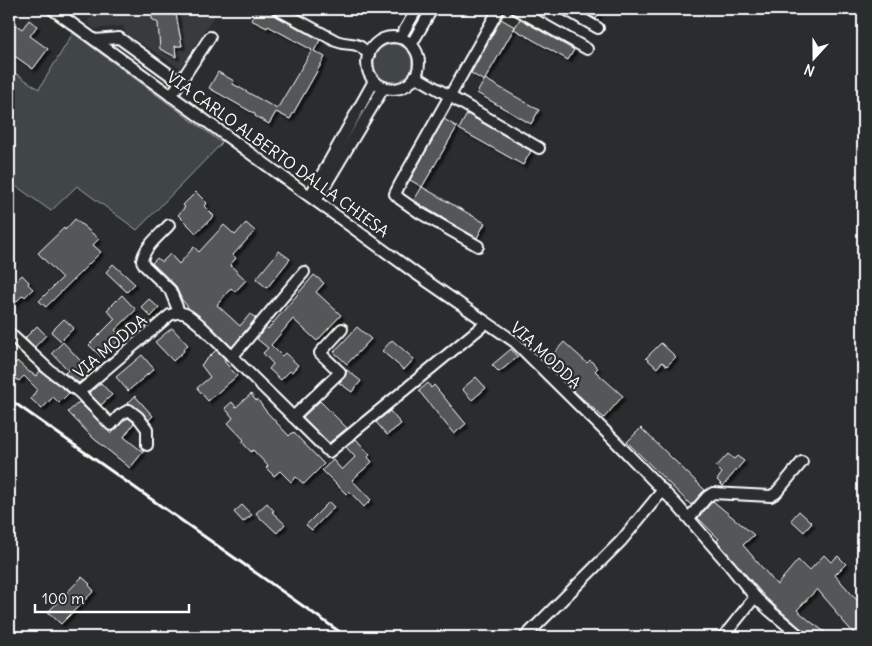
<svg xmlns="http://www.w3.org/2000/svg" width="872" height="646" viewBox="0 0 872 646" font-family="Delius,sans-serif">
	<defs>
		<filter id="shadow"><feDropShadow dx="3" dy="3" stdDeviation="1" flood-color="#0009"/></filter>
	</defs>
	<rect width="100%" height="100%" fill="#2a2d2e"/>
	<filter id="ink" filterUnits="userSpaceOnUse"><feTurbulence type="fractalNoise" baseFrequency=".02" numOctaves="2"/><feDisplacementMap in="SourceGraphic" scale="10" xChannelSelector="R" yChannelSelector="G"/><feConvolveMatrix kernelMatrix="1 2 1 2 8 2 1 2 1" color-interpolation-filters="sRGB"/></filter>
	<g filter="url(#ink)">
		<polygon fill="#373a3b" points="97,9 219,9 180,68 125,33 123,26 94,29 87,22"/>
		<g fill="#414445" stroke="#a0a2a2">
			<polygon points="73,33 222,143 137,230 77,186 51,211 9,181 9,69 39,89"/>
			<circle cx="393" cy="63" r="19"/>
		</g>
		<g fill="#555758" stroke="#fff" filter="url(#shadow)">
			<polygon points="142,9 175,9 182,46 175,46 176,57 160,49 158,23 152,19 152,16"/>
			<polygon points="257,9 270,9 271,12 274,15 320,40 314,51 325,57 290,119 276,112 269,124 255,116 255,114 209,88 218,72 234,81 233,84 277,109 312,50 268,26 267,28 251,20"/>
			<polygon points="578,9 602,9 596,19"/>
			<polygon points="501,19 515,27 484,81 471,73"/>
			<polygon points="520,19 574,50 568,60 514,29"/>
			<polygon points="9,20 22,29 29,20 37,26 30,36 48,49 33,69 9,52"/>
			<polygon points="485,79 539,110 531,124 477,93"/>
			<polygon points="467,114 531,151 523,165 459,129"/>
			<polygon points="444,119 457,127 422,187 410,180"/>
			<polygon points="422,187 485,223 477,238 424,207 414,200"/>
			<polygon points="196,192 207,203 204,206 214,216 196,233 178,215 185,207 183,205"/>
			<polygon points="75,219 99,239 93,245 101,252 46,307 39,301 62,278 38,253 64,228 65,230"/>
			<polygon points="246,223 255,231 233,255 236,258 230,265 246,280 235,292 231,288 217,305 240,326 250,314 256,318 232,347 203,319 187,307 188,307 182,300 175,285 152,263 157,258 162,262 170,254 179,264 194,247 199,252 224,225 235,235"/>
			<polygon points="279,251 290,259 267,288 256,279"/>
			<polygon points="113,264 135,284 127,292 106,272"/>
			<polygon points="22,275 29,282 28,284 33,289 25,297 23,295 9,309 9,289"/>
			<polygon points="314,275 324,283 316,292 341,315 317,341 293,319 271,345 282,356 285,353 298,365 292,372 290,371 281,380 269,369 273,364 263,353 268,348 257,339 266,327 268,329"/>
			<polygon points="122,295 136,310 115,330 122,337 101,357 89,345 115,319 107,310"/>
			<polygon points="149,299 159,308 151,317 141,307"/>
			<polygon points="64,319 74,328 61,341 51,332"/>
			<polygon points="37,326 46,335 35,347 25,338"/>
			<polygon points="357,327 371,339 347,364 334,352"/>
			<polygon points="172,328 188,345 183,349 184,351 173,361 155,342"/>
			<polygon points="392,340 414,359 404,370 382,351"/>
			<polygon points="63,342 91,372 79,383 65,373 68,370 52,353"/>
			<polygon points="564,342 587,363 590,360 598,368 595,371 623,396 604,418 575,392 564,381 565,379 547,361"/>
			<polygon points="661,343 676,357 667,366 662,362 657,368 646,358"/>
			<polygon points="511,349 518,357 499,372 492,365"/>
			<polygon points="216,350 225,359 224,361 237,376 208,401 197,388 210,377 201,365"/>
			<polygon points="142,355 154,369 128,391 116,377"/>
			<polygon points="9,357 16,363 17,361 28,371 36,376 40,371 69,393 59,403 53,397 42,409 31,399 37,389 24,376 19,381 9,373"/>
			<polygon points="347,370 361,381 352,392 339,383 345,377"/>
			<polygon points="476,377 486,388 472,400 462,389"/>
			<polygon points="101,383 112,395 101,405 89,393"/>
			<polygon points="428,383 431,388 434,385 466,424 454,434 419,391"/>
			<polygon points="251,394 256,401 258,400 265,410 289,436 293,432 324,464 304,484 296,477 291,482 280,471 274,476 266,468 268,466 253,450 251,452 242,442 244,440 228,423 233,418 225,408 232,402 236,407"/>
			<polygon points="135,396 153,416 149,420 142,412 133,405 128,403"/>
			<polygon points="320,401 347,428 329,443 303,417"/>
			<polygon points="79,402 111,434 124,420 128,418 133,422 134,423 124,437 143,452 130,468 93,438 68,412"/>
			<polygon points="390,411 401,424 387,435 376,422"/>
			<polygon points="641,428 705,490 691,505 627,442"/>
			<polygon points="356,439 370,455 368,457 372,462 352,480 371,500 364,507 349,491 346,494 322,470 333,460 342,470 355,457 346,447"/>
			<polygon points="728,454 734,459 737,456 744,461 723,486 717,480 722,473 716,467"/>
			<polygon points="713,501 754,535 743,545 777,585 798,560 809,571 824,555 831,562 838,556 846,564 835,575 863,607 863,634 857,637 835,612 836,611 817,589 797,610 811,622 832,637 809,637 808,636 805,632 766,598 717,541 719,539 698,518"/>
			<polygon points="329,502 334,507 312,530 306,525"/>
			<polygon points="267,503 274,511 272,512 285,524 277,533 263,520 262,520 256,513"/>
			<polygon points="242,505 252,515 243,522 234,512"/>
			<polygon points="799,511 812,523 804,532 791,520"/>
			<polygon points="82,577 90,584 89,585 94,591 61,624 48,612"/>
		</g>
		<g fill="none" stroke-linecap="round" stroke-linejoin="round">
			<defs>
				<g id="minor">
					<polyline points="52,9 415,273 515,342 615,441 676,504 730,566 755,597"/>
					<path d="M277,9l59,32c15,6 20,-2 33,14"/>
					<polyline points="516,9 587,49"/>
					<polyline points="565,9 598,28"/>
					<circle cx="393" cy="63" r="26"/>
					<polyline points="400,38 417,9"/>
					<polyline points="95,40 119,38 180,82"/>
					<polyline points="411,45 432,9"/>
					<polyline points="415,76 539,148"/>
					<polyline points="171,96 210,37"/>
					<polyline points="310,196 374,81"/>
					<polyline points="316,201 384,87"/>
					<path d="M169,225c-9,10 -25,22 -27,36l3,5 25,24 9,22"/>
					<polyline points="478,246 420,213 400,199 395,194 400,184 499,9"/>
					<path d="M9,333l39,36 31,23 91,-77c14,-6 19,1 29,9l130,128 157,-129"/>
					<polyline points="232,357 304,272"/>
					<polyline points="79,392 111,425 120,415 129,410 138,417 147,429 147,445"/>
					<polyline points="293,417 340,372 320,353 342,329"/>
					<polyline points="689,518 707,497 713,493 771,496 776,493 802,462"/>
					<polyline points="525,637 621,541 663,490"/>
					<polyline points="723,637 755,597 770,611 801,637"/>
				</g>
			</defs>
			<use href="#minor" stroke="#fff" stroke-width="14"/>
			<use href="#minor" stroke="#2a2d2e" stroke-width="10"/>
			<polyline stroke="#fff" stroke-width="3" points="9,399 347,637"/>
		</g>
	</g>
	<g text-anchor="middle" dominant-baseline="central" stroke-width="4.5" stroke-linejoin="round" paint-order="stroke">
		<g font-size="16" fill="#fff" stroke="#2a2d2e">
			<text transform="translate(278 154) rotate(36)">VIA CARLO ALBERTO DALLA CHIESA</text>
			<text transform="translate(110 346) rotate(-40)">VIA MODDA</text>
			<text transform="translate(546 355) rotate(43)">VIA MODDA</text>
		</g>
	</g>
	<rect width="872" height="646" fill="none" stroke="#2a2d2e" stroke-width="30"/>
	<rect x="15" y="15" width="842" height="616" fill="none" stroke="#fff" stroke-width="2" filter="url(#ink)"/>
	<g transform="translate(814 58) rotate(201)" stroke="#2a2d2e" stroke-width="4" paint-order="stroke">
	<path d="M0-4L9 19L0 12L-9 19Z" fill="#ffffff"/>
	<text y="-8" font-size="14" font-weight="bold" text-anchor="middle" fill="#ffffff">N</text>
	</g>
	<path d="M35 604v8h154v-8" fill="none" stroke="#ffffff" stroke-width="2.5"/>
	<text x="42" y="604" font-size="15" fill="#ffffff" stroke="#2a2d2e" stroke-width="4" paint-order="stroke">100 m</text>
</svg>
